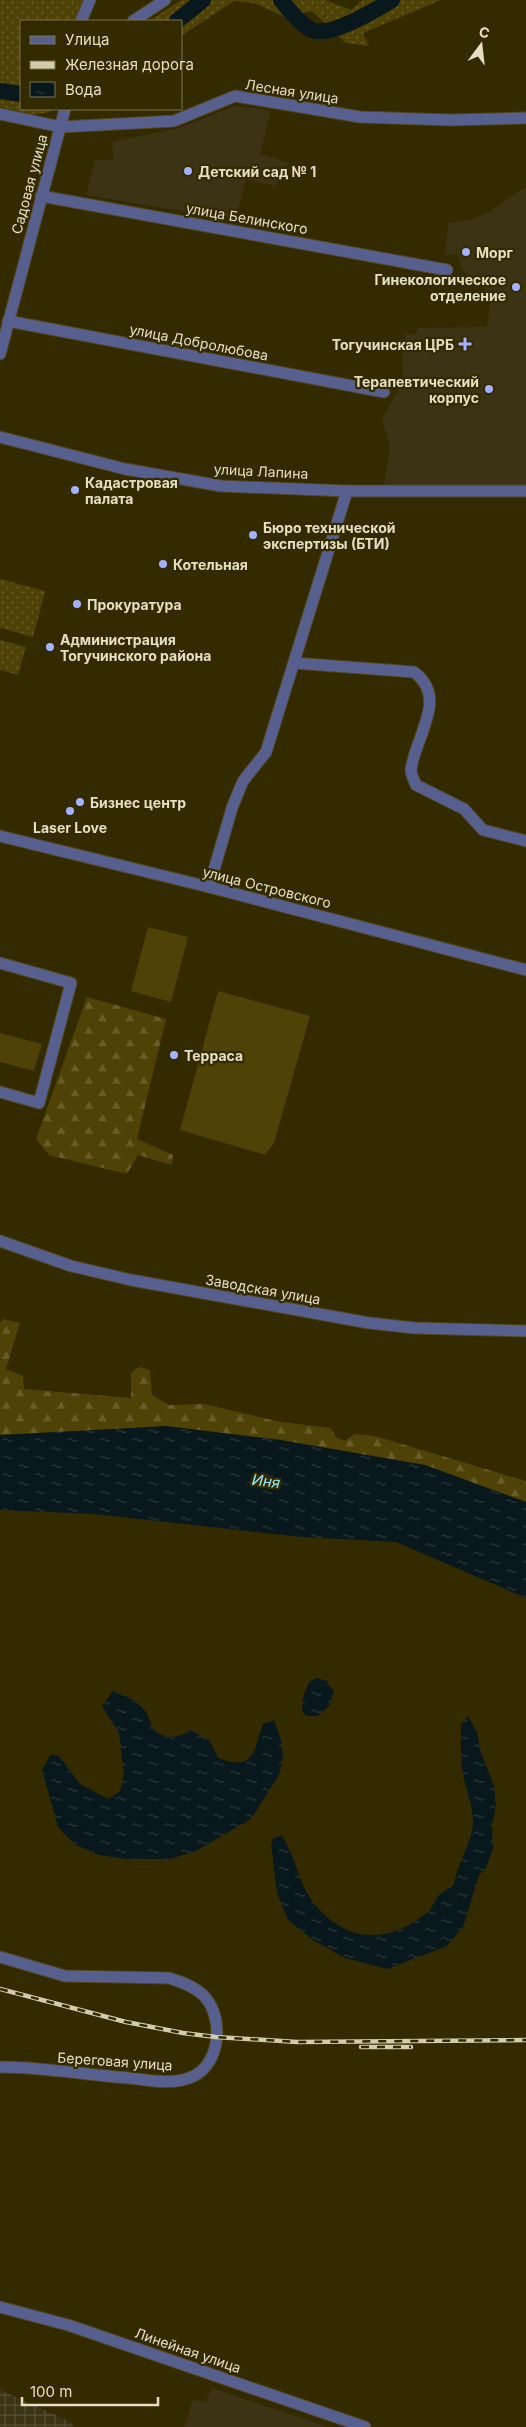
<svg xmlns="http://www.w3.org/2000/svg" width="526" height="2427" viewBox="0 0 526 2427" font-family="Inter,sans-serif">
	<defs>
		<pattern id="industrial-grid" width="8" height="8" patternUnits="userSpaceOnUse" patternTransform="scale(1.25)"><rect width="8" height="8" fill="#3b3313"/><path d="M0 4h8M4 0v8" fill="none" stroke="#575034"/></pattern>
		<pattern id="grass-dots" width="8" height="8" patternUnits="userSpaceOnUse" patternTransform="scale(1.25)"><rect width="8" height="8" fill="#4f4206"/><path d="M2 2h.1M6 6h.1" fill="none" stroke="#685d29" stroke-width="1.8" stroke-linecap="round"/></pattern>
		<pattern id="forest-firs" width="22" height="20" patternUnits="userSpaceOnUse" patternTransform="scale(1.25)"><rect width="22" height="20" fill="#4f4206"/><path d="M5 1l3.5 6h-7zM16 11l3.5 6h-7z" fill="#685d29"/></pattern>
		<pattern id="water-ripples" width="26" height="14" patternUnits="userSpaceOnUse" patternTransform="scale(1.25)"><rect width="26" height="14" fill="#09181c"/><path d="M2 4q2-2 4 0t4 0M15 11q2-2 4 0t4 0" fill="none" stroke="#2d393b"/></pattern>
	</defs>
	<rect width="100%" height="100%" fill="#342a00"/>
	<g fill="#3b3313">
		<polygon points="235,106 271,110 260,154 289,163 275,186 246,179 235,220 86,195 95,160 114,160 112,142 179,128"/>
		<polygon points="526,186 526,485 384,486 390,446 382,419 403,382 402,352 406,333 415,335 418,328 487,327 491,297 484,287 463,271 457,254 444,255 449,223 472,219 488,213"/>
		<polygon points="212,2388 328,2427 184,2427 193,2400 205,2402"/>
	</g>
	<polygon fill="url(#industrial-grid)" points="0,2390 73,2423 72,2427 0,2427"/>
	<g fill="url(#grass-dots)">
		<polygon points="0,0 84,0 74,21 21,21 21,109 52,109 50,112 33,115 0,107"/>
		<polygon points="181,0 325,0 351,10 362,0 441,0 363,33 369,46 346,43 312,11 285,17 254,3 234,1 181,36 181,21 149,21"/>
		<polygon points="0,579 45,591 33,637 0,628"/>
		<polygon points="0,640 26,647 18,675 0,670"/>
	</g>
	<g fill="url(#forest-firs)">
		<polygon points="87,997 166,1019 137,1139 173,1155 172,1165 138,1155 127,1174 49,1155 36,1139"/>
		<polygon points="3,1319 20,1323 6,1369 23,1376 24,1389 131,1398 131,1373 139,1367 150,1370 152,1395 169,1405 204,1404 281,1422 331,1428 336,1437 344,1441 355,1434 375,1436 526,1481 526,1502 425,1465 0,1435 0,1323"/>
	</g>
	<g fill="#4f4206">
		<polygon points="148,927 188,937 171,1002 131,991"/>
		<polygon points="218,991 310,1016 274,1143 265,1155 180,1130"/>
		<polygon points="0,1033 42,1044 34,1071 0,1062"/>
	</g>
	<g fill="url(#water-ripples)">
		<polygon points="166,1426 281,1440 425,1465 526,1502 526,1598 396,1542 302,1537 94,1514 0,1510 0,1435"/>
		<polygon points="317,1678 327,1681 334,1692 329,1706 318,1716 307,1716 302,1712 303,1697 309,1682"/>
		<path d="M113,1691c13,5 24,9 33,21 4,4 3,10 6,15 11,14 26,11 39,3l19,11 8,17c36,14 35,-6 45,-34l11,-4 7,20 2,18 -4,17 -28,44 -55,32 -26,8h-44l-27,-4 -25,-11 -16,-17 -16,-57 8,-15 9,1 21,28 28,15 12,-8 4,-17 -5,-41 -17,-27z"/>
		<path d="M468,1716l9,16 4,21 13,33 2,21 -4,18 1,23 -7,20 -7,7 -16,52 -16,19 -60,23 -42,-11 -32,-18 -25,-20 -11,-27 -6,-49 2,-6 9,-2c14,21 16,46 31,66 31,40 72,43 111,13 7,-5 10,-12 14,-19 4,-4 11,-8 16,-11 3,-21 18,-43 19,-62 0,-18 -7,-32 -10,-49 -3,-16 -2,-34 -2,-50z"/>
	</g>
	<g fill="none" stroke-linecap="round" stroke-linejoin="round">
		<g stroke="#09181c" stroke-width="16">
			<path d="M281,0c8,10 19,24 31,30 19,8 63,-20 80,-30"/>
			<polyline points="177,21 203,0"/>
			<polyline points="0,91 21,94"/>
		</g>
		<defs>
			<g id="minor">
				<polyline points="81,21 90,0"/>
				<polyline points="133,21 165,0"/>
				<polyline points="0,114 61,127 174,121 235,96 360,117 451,120 526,118"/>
				<polyline points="41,196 447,270"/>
				<polyline points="8,321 384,392"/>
				<polyline points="0,354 65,109"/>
				<polyline points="0,437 125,469 221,486 347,491 526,491"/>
				<path d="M294,663l120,9c35,26 1,64 -3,98 0,5 3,10 5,15l48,24 19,21 43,11"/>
				<polyline points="0,836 209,887 526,970"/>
				<polyline points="209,887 232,808 243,781 266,752 347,491"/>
				<polyline points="0,963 71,983 39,1103 0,1092"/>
				<polyline points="0,1241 71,1266 131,1280 369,1323 415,1328 526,1331"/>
				<path d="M0,1957l65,19 104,2c13,4 27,9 36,19 20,23 15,71 -16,81 -18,7 -41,2 -60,0 -43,-3 -86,-11 -129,-11"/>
				<polyline points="0,2307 68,2325 365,2427"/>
			</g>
		</defs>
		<use href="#minor" stroke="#50471f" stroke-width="13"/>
		<use href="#minor" stroke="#575f8f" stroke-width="11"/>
		<defs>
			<g id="rail">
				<polyline points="0,1989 126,2022 183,2033 216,2037 297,2042 526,2040"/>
				<polyline points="361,2047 411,2047"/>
			</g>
		</defs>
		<use href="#rail" stroke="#d2ccae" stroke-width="4.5"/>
		<use href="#rail" stroke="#342a00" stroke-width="2.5" stroke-dasharray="8" stroke-linecap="butt"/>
	</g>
	<g fill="#a4b1fc" stroke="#342a00" stroke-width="2">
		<circle cx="188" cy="171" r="5"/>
		<circle cx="466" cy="252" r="5"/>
		<circle cx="516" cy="287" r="5"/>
		<path d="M462.5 336.5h5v5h5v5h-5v5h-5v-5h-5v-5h5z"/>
		<circle cx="489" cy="389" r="5"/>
		<circle cx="75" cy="490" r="5"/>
		<circle cx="253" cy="535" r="5"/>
		<circle cx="163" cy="564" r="5"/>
		<circle cx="77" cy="604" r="5"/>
		<circle cx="50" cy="647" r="5"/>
		<circle cx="80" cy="802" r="5"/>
		<circle cx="70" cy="811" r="5"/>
		<circle cx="174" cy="1055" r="5"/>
	</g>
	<g text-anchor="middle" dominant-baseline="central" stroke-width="4.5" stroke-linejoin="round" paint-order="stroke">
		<g font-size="14" fill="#e4dec2" stroke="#342a00">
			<text transform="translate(292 91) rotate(9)">Лесная улица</text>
			<text transform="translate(29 184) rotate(-75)">Садовая улица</text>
			<text transform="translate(247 218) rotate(10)">улица Белинского</text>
			<text transform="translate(199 342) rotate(11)">улица Добролюбова</text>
			<text transform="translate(261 471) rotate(3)">улица Лапина</text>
			<text transform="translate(267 887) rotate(14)">улица Островского</text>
			<text transform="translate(263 1289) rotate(10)">Заводская улица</text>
			<text transform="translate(115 2061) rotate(4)">Береговая улица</text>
			<text transform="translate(188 2350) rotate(19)">Линейная улица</text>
		</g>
		<g font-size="14" font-weight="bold" fill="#e4dec2" stroke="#342a00" text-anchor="start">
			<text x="198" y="171">Детский сад № 1</text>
			<text x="476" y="252">Морг</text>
			<text x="506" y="279" text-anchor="end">Гинекологическое<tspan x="506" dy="16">отделение</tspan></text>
			<text x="454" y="344" text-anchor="end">Тогучинская ЦРБ</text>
			<text x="479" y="381" text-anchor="end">Терапевтический<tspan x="479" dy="16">корпус</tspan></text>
			<text x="85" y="482">Кадастровая<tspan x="85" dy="16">палата</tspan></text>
			<text x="263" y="527">Бюро технической<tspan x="263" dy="16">экспертизы (БТИ)</tspan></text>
			<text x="173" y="564">Котельная</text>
			<text x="87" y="604">Прокуратура</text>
			<text x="60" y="639">Администрация<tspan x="60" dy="16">Тогучинского района</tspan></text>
			<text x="90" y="802">Бизнес центр</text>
			<text x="70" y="827" text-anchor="middle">Laser Love</text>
			<text x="184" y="1055">Терраса</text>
		</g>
		<g font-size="15" font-style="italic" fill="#96e8fd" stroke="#342a00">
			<text transform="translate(266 1481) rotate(7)">Иня</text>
		</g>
	</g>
	<rect x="20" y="20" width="162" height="90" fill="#342a00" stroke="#7a724e"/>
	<rect x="30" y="36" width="25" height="8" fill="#575f8f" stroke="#7a724e"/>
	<text x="65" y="45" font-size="15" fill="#e4dec2">Улица</text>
	<rect x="30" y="61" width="25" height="8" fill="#d2ccae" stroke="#7a724e"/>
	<text x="65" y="70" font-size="15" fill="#e4dec2">Железная дорога</text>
	<rect x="30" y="82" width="25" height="15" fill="url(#water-ripples)" stroke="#7a724e"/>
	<text x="65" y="95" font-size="15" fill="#e4dec2">Вода</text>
	<g transform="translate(481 45) rotate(15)" stroke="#342a00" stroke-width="4" paint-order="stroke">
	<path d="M0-4L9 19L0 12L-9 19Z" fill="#e4dec2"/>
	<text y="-8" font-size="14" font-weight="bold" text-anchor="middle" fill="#e4dec2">С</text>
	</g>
	<path d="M22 2397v8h136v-8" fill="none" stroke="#e4dec2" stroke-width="2.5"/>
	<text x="30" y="2397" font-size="15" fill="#e4dec2" stroke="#342a00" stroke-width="4" paint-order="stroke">100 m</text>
</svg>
